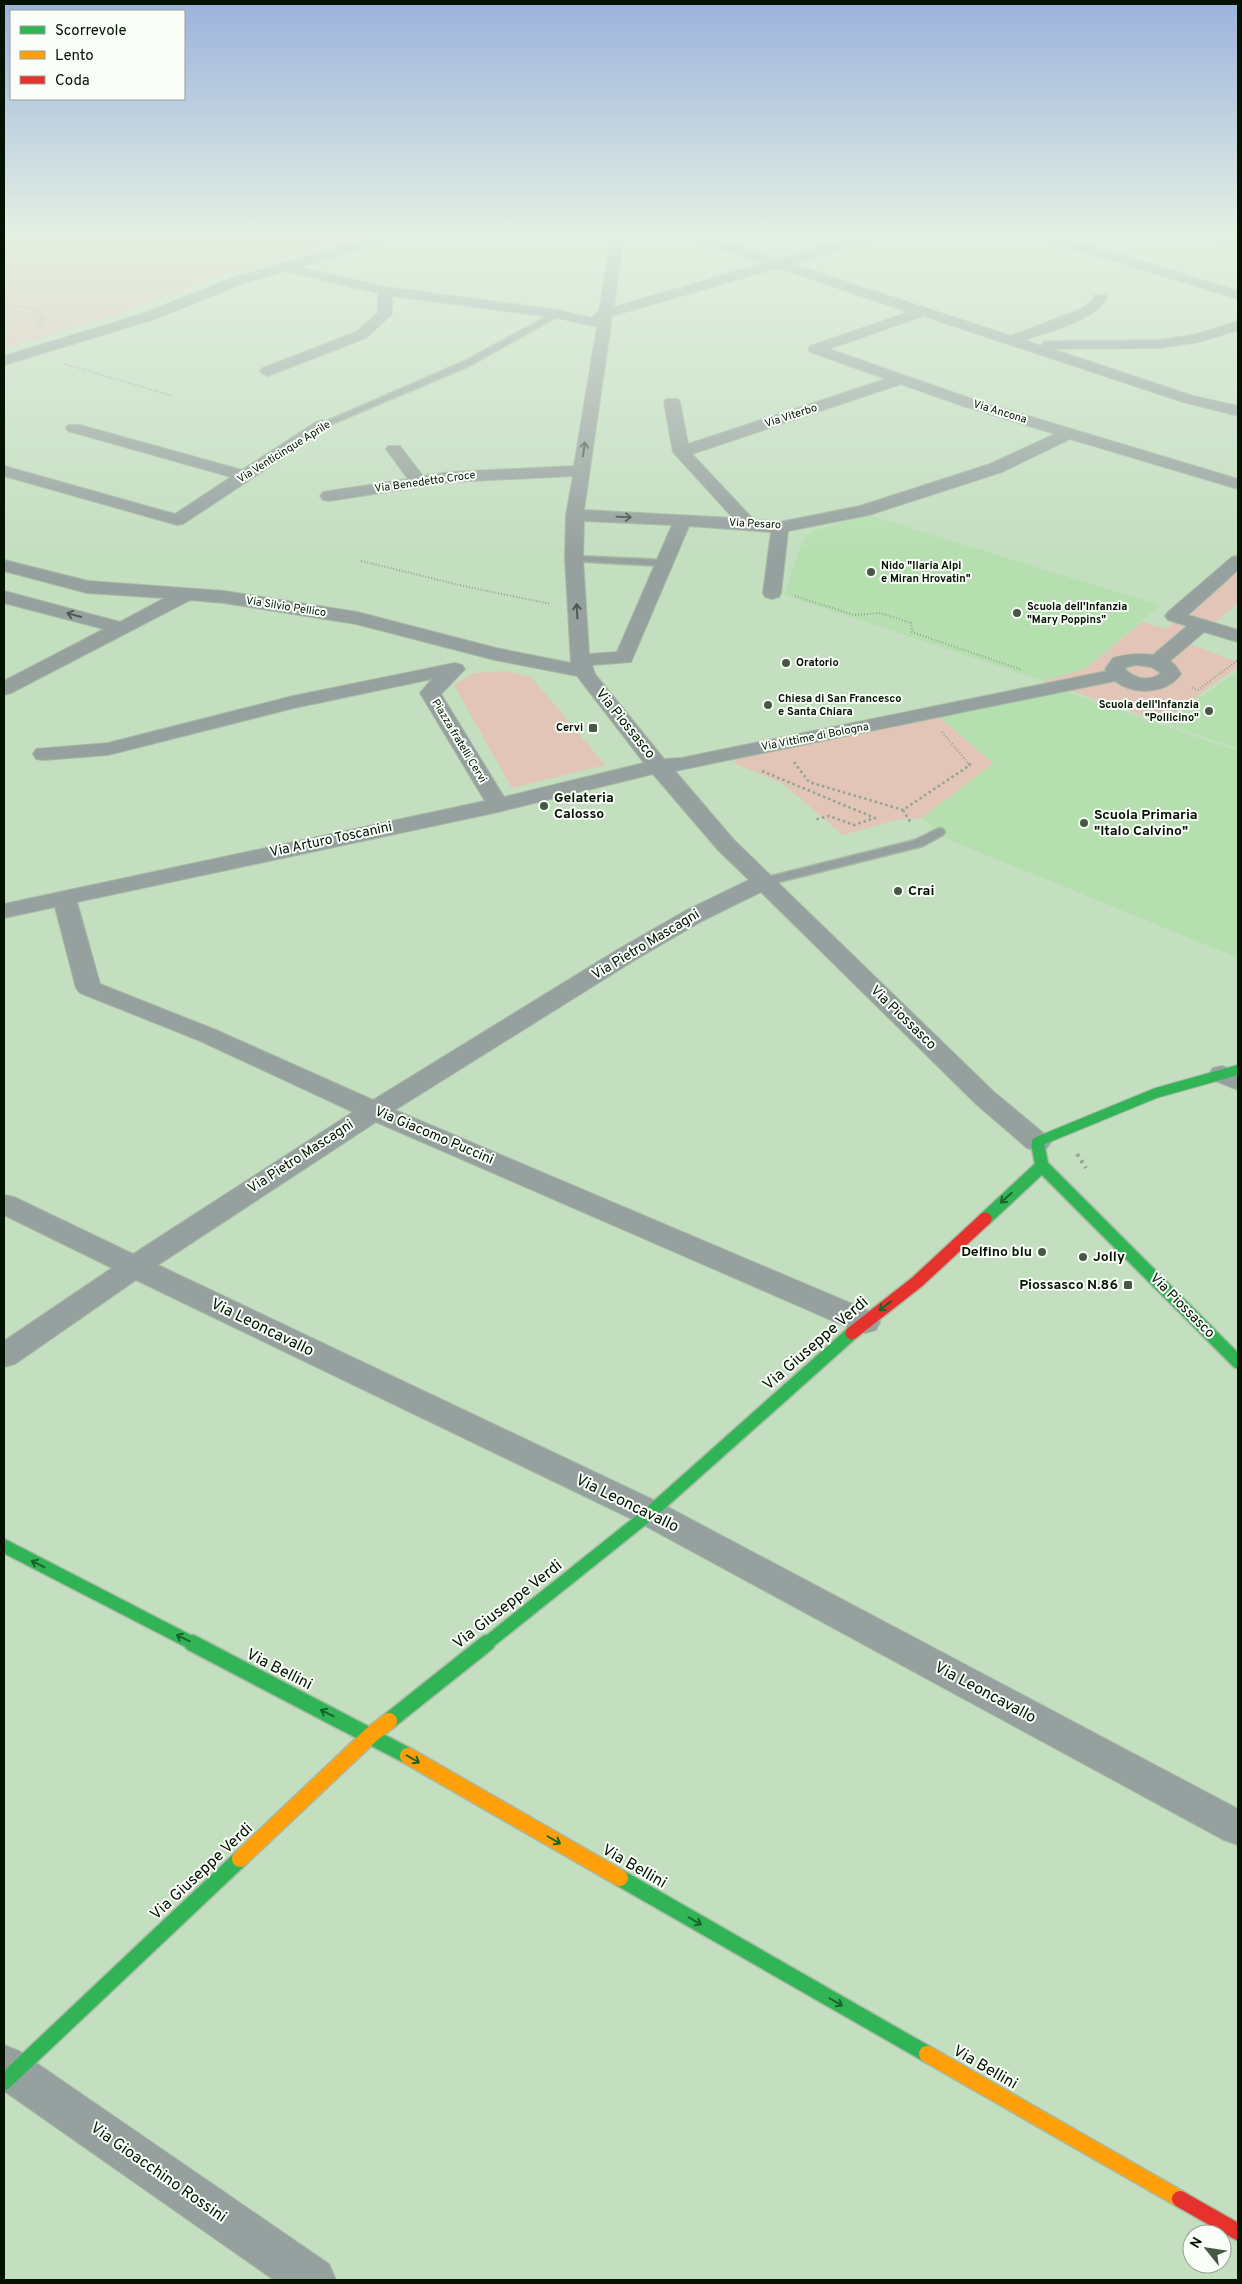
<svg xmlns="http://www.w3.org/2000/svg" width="1242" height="2284" viewBox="0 0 1242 2284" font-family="Overpass,sans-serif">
	<rect width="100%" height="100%" fill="#c4dec0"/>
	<g fill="#b6dfb0">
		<polygon points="869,515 1032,566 1160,605 1085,669 1044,681 784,595 804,538 815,530"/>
		<polygon points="1238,671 1238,749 1164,723 1197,700"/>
		<polygon points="1060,690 1238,751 1238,958 945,838 922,818 993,763 939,717"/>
	</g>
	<g fill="#e2c5b7">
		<polygon points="4,233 366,233 213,278 126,312 4,349"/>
		<polygon points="1238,569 1238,603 1189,644 1238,662 1238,667 1161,722 1044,681 1085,669 1142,622 1166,629"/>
		<polygon points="507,671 531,677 605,765 512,788 454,685 474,673"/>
		<polygon points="939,717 993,763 922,818 896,820 843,835 782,783 736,764 735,757"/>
	</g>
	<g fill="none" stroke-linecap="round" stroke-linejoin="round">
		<defs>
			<g id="lane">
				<polygon points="555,312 562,314 471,365 325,427 318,425 465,361"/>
				<polygon points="574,556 665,560 670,563 665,566 571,561 571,557"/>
				<polygon points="939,828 943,829 945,832 943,835 923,846 763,886 757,882 759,879 915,840"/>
			</g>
			<g id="street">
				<path d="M386,233h20l-1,3 -105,31 85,20 173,23 33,8 8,-7 13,-78h12l-10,74 150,-44 -84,-27 -1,-3h19l80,26 92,-26h20l-1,3 -97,28 219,72 70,-27 10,-7 4,-7h10l2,3c-13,23 -57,33 -82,42l16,6 2,-4 5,-1 112,-1 37,-6 41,-13v9l-39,12 -39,6 -108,1 141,47 45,10v10l-55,-14 -260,-86 -94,33 143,50 266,80v10l-168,-50 -68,33 -133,43 -81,16 -7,62 -2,4 -7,2 -7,-2 -2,-4 8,-61 -82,-6 -58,136 -39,3 3,9 69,85 17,-1 426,-87 -2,-2 8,-11c14,-4 25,-5 40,-3l34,-29 -19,-6 -3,-4 3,-4 64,-55 6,-1v14l-50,45 50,15v12l-34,-10 -34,29 5,4 6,9c-14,20 -47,22 -66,7l-440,90 59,69 260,252 53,44 4,6 -4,6 -10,3 -10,-3 -51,-44 -215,-212 -59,29 -67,39 -240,150 481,204 4,8 -4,8 -11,3 -11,-3 -478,-208 -218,143 504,239 576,305v36l-14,-5 -586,-318 -502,-242 -121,84 -11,3v-26l108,-73 -108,-53v-20l10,2 119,57 220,-142 -155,-72 -118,-47 -4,-5 -21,-81 -51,11v-14l481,-103 -65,-108 12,-14 -138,29 -186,47 -64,5 -8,-1 -3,-5 3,-5 72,-6 185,-47 162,-33 7,2 3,4 -24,25 63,103 140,-34 -67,-87 -82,-16 -139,-36 -132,-21 -34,-3 -179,93 -7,2v-14l100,-52 -100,-26v-12l116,31 45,-24 -78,-5 -83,-22v-11l84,21 136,10 133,21 139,36 75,15 -6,-104 1,-44 7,-39 -122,6 -122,19 -6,-1 -3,-4 3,-4 6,-1 79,-12 -22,-30 2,-3h12l23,30 28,-4 123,-6 23,-139 -39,-9 -166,-22v18l-26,24 -98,38 -5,-2 -3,-3 3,-3 93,-36 22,-19v-20l-93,-22 -43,13 -90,36 -148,45v-9l138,-42 90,-36zM778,268l131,44 -99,34 -2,3 2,3 76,27 -198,65 -8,-42 -2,-3h-12l-2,3 9,50 60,66 -149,-8 28,-194zM901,384l59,21 95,29 -65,30 -130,42 -80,16 -26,-2 -62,-66zM584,521l88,4 -55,127 -28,2 -6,-95zM1136,665l15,2 10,6c-12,9 -26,6 -36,-4l2,-2zM653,774l65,76 31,30 -64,31 -68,39 -244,150 -157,-70 -116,-46 -23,-82 421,-90z"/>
				<polygon points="1031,233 1050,233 1238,291 1238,299 1032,236"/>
				<polygon points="1200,233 1219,233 1238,239 1238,247 1201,236"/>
				<polygon points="322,420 328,422 330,425 328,428 183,524 177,525 4,476 4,466 175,514 231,477 68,431 66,428 68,425 80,425 242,470 316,422"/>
				<polygon points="1222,1066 1238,1072 1238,1090 1213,1080 1209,1074 1213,1068"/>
				<polygon points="4,2045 19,2051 329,2264 336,2280 274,2280 4,2091"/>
			</g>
			<polyline id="fast-far2" points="1038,1147 1037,1142 1156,1093 1238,1070"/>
			<g id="fast-far1">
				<polyline points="1038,1146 1042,1166 1238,1362"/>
				<polyline points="985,1219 1042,1166"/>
				<polyline points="4,1546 194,1644"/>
				<polyline points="486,1644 650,1513 852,1333"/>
			</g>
			<g id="fast">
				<polyline points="192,1643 408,1756"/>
				<polyline points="389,1721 487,1643"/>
				<polyline points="620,1878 927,2054"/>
				<polyline points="4,2082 240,1859"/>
			</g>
			<g id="slow">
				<polyline points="408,1756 620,1878"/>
				<polyline points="240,1859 371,1735 389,1721"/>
				<polyline points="927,2054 1180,2199"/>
			</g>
			<polyline id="jam-far1" points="852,1333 917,1282 985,1219"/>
			<polyline id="jam" points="1180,2199 1238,2232"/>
		</defs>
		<use href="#lane" stroke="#a7bba4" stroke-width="3"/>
		<use href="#street" stroke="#a7bba4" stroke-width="2"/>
		<use href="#fast-far2" stroke="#a7bba4" stroke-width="12"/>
		<use href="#fast-far1" stroke="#a7bba4" stroke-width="16"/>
		<use href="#fast" stroke="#a7bba4" stroke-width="19"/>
		<use href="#slow" stroke="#a7bba4" stroke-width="19"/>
		<use href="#jam-far1" stroke="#a7bba4" stroke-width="16"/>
		<use href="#jam" stroke="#a7bba4" stroke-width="19"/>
		<g stroke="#93a296" stroke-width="2" stroke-dasharray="1 2" stroke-linecap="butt">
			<polyline points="4,304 33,309 42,318 37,329"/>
			<polyline points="65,364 173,396"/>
			<polyline points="361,561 468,587 551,604"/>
			<polyline points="795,596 854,615 880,613 911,623 912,632 1022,670"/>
			<polyline points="1192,688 1198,690 1238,660"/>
			<polyline points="942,732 968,763"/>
		</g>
		<g stroke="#93a296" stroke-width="2.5" stroke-dasharray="2.5 3" stroke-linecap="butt">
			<polyline points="794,762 809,782 903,810 970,765 967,761"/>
			<polyline points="762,771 875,818 854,825 829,816 814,820"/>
			<polyline points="903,810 911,823"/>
		</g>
		<polyline stroke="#93a296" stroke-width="4" stroke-dasharray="3 4.5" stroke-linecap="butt" points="1077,1154 1086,1168"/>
		<use href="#lane" fill="#96a19f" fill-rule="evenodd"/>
		<use href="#street" fill="#96a19f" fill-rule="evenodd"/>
		<use href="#fast-far2" stroke="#30b455" stroke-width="10"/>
		<use href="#fast-far1" stroke="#30b455" stroke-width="13"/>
		<use href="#fast" stroke="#30b455" stroke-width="16"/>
		<use href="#slow" stroke="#ff9f0a" stroke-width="16"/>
		<use href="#jam-far1" stroke="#e5322d" stroke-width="13"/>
		<use href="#jam" stroke="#e5322d" stroke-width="16"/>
	</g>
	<defs><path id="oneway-shaft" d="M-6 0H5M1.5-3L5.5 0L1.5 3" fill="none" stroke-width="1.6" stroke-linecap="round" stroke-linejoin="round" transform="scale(1.25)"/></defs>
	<g stroke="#4c5a50">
		<use href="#oneway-shaft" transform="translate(584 449) rotate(-82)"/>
		<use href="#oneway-shaft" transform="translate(624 517) rotate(2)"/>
		<use href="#oneway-shaft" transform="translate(577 611) rotate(-93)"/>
		<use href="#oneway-shaft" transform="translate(74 615) rotate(-165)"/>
	</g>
	<g stroke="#1a632b">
		<use href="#oneway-shaft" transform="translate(1006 1198) rotate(138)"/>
		<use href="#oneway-shaft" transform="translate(885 1306) rotate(142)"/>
		<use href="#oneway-shaft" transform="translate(38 1564) rotate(-153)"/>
		<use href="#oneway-shaft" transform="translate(183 1638) rotate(-153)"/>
		<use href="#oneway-shaft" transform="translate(327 1713) rotate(-153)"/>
		<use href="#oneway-shaft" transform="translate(413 1759) rotate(30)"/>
		<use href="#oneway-shaft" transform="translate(554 1840) rotate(30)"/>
		<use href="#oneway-shaft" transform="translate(695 1921) rotate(30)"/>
		<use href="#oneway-shaft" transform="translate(836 2002) rotate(30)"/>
	</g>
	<linearGradient id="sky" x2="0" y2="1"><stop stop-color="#9bb2dd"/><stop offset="0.42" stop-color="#e4f0e3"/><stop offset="1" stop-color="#e4f0e3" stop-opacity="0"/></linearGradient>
	<rect width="1242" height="553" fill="url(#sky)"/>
	<g fill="#475944" stroke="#f9fef8" stroke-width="2">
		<circle cx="871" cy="572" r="5"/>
		<circle cx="1017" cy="613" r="5"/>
		<circle cx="786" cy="663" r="5"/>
		<circle cx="768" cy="705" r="5"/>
		<circle cx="1209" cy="711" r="5"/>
		<rect x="588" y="723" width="10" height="10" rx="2.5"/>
		<circle cx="544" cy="806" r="5"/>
		<circle cx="1084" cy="823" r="5"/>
		<circle cx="898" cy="891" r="5"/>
		<circle cx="1042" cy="1252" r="5"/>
		<circle cx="1083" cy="1257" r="5"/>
		<rect x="1123" y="1280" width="10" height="10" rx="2.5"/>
	</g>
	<g text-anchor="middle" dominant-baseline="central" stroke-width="4" stroke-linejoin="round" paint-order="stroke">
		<g font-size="11" fill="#031201" stroke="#f9fef8">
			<text transform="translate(1000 412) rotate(17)">Via Ancona</text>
			<text transform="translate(791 416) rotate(-18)">Via Viterbo</text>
			<text transform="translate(284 452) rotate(-32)">Via Venticinque Aprile</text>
			<text transform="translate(425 482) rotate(-8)">Via Benedetto Croce</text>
			<text transform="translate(755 524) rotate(3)">Via Pesaro</text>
			<text transform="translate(286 607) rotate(9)">Via Silvio Pellico</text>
			<text transform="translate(815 737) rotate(-11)">Via Vittime di Bologna</text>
			<text transform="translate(459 741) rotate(59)">Piazza fratelli Cervi</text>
		</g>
		<g font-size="11" font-weight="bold" fill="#031201" stroke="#f9fef8" text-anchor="start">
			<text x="881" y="566">Nido "Ilaria Alpi<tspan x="881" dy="13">e Miran Hrovatin"</tspan></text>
			<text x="1027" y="607">Scuola dell'Infanzia<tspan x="1027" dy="13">"Mary Poppins"</tspan></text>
			<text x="796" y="663">Oratorio</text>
			<text x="778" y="699">Chiesa di San Francesco<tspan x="778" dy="13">e Santa Chiara</tspan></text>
			<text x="1199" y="705" text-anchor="end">Scuola dell'Infanzia<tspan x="1199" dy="13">"Pollicino"</tspan></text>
			<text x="583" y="728" text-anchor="end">Cervi</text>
		</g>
		<g font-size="14" fill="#031201" stroke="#f9fef8">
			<text transform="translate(625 724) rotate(51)">Via Piossasco</text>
			<text transform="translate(331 840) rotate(-12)">Via Arturo Toscanini</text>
			<text transform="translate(646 945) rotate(-31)">Via Pietro Mascagni</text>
			<text transform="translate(903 1018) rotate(44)">Via Piossasco</text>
			<text transform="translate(434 1136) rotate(23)">Via Giacomo Puccini</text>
			<text transform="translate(301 1157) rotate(-33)">Via Pietro Mascagni</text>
			<text transform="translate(1182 1306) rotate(45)">Via Piossasco</text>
		</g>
		<g font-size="14" font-weight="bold" fill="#031201" stroke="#f9fef8" text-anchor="start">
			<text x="554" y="798">Gelateria<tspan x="554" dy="16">Calosso</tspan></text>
			<text x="1094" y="815">Scuola Primaria<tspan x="1094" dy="16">"Italo Calvino"</tspan></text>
			<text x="908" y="891">Crai</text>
			<text x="1032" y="1252" text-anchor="end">Delfino blu</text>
			<text x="1093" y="1257">Jolly</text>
			<text x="1118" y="1285" text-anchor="end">Piossasco N.86</text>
		</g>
		<g font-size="16" fill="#031201" stroke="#f9fef8">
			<text transform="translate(262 1328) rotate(26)">Via Leoncavallo</text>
			<text transform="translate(816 1344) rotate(-41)">Via Giuseppe Verdi</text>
			<text transform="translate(627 1504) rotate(26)">Via Leoncavallo</text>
			<text transform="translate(508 1605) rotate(-38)">Via Giuseppe Verdi</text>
			<text transform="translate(279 1670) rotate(27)">Via Bellini</text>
			<text transform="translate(985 1693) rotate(28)">Via Leoncavallo</text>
			<text transform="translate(634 1867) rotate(30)">Via Bellini</text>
			<text transform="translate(202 1872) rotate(-43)">Via Giuseppe Verdi</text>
			<text transform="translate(985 2068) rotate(30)">Via Bellini</text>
			<text transform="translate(158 2173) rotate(35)">Via Gioacchino Rossini</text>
		</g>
	</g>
	<rect width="1242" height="2284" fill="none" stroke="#031201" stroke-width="10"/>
	<rect x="10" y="10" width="175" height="90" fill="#f9fef8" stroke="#97a095"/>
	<rect x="20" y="26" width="25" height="8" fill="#30b455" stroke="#97a095"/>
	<text x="55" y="35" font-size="15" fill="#031201">Scorrevole</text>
	<rect x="20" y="51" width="25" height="8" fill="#ff9f0a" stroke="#97a095"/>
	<text x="55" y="60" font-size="15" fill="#031201">Lento</text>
	<rect x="20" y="76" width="25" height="8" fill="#e5322d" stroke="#97a095"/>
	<text x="55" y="85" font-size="15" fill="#031201">Coda</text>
	<g transform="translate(1207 2249) rotate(300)"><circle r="24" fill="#f9fef8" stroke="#97a095"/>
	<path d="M0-4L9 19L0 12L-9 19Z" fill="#475944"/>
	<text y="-8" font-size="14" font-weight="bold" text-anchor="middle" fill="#031201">N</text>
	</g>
</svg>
